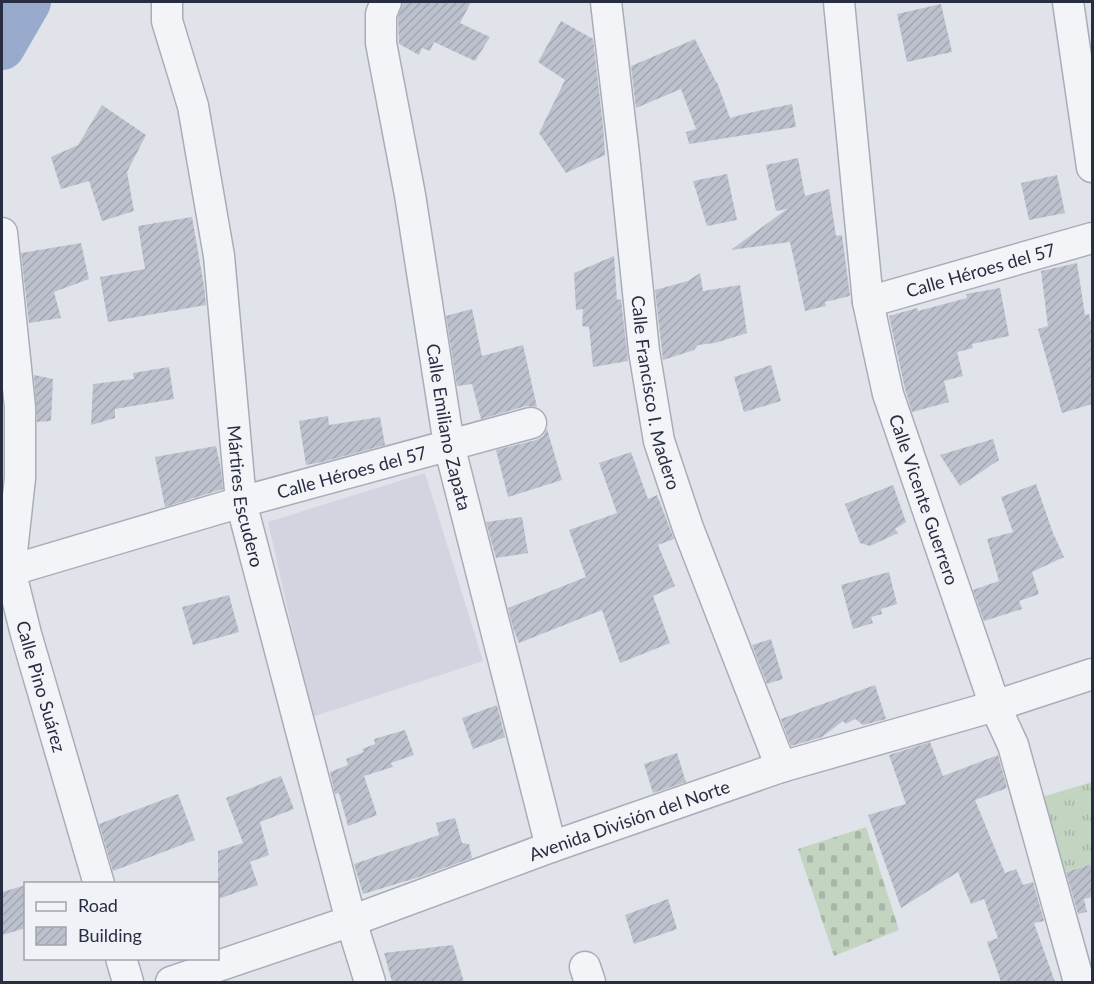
<svg xmlns="http://www.w3.org/2000/svg" width="1094" height="984" viewBox="0 0 1094 984" font-family="Lato,sans-serif">
	<defs>
		<pattern id="grass-tufts" width="24" height="20" patternUnits="userSpaceOnUse" patternTransform="scale(1.5)"><rect width="24" height="20" fill="#c3d4c1"/><path d="M3 7l-1-3M5 7V3M7 7l1-3M15 17l-1-3M17 17v-4M19 17l1-3" fill="none" stroke="#a8b6a7"/></pattern>
		<pattern id="cemetery-stones" width="16" height="16" patternUnits="userSpaceOnUse" patternTransform="scale(1.5)"><rect width="16" height="16" fill="#c3d4c1"/><path d="M2 7V4a2 2 0 0 1 4 0v3zM10 15v-3a2 2 0 0 1 4 0v3z" fill="#a8b6a7"/></pattern>
		<pattern id="building-hatch" width="6" height="6" patternUnits="userSpaceOnUse" patternTransform="scale(1.5)"><rect width="6" height="6" fill="#bdc1cd"/><path d="M-1 1l2-2M0 6l6-6M5 7l2-2" fill="none" stroke="#a2a6b1"/></pattern>
	</defs>
	<rect width="100%" height="100%" fill="#e0e3ea"/>
	<polygon fill="#d2d5df" points="425,473 483,661 312,717 268,522"/>
	<polygon fill="url(#grass-tufts)" points="1092,782 1092,864 1057,874 1042,797"/>
	<polygon fill="url(#cemetery-stones)" points="866,827 899,930 834,956 798,849"/>
	<g fill="none" stroke-linecap="round" stroke-linejoin="round">
		<polyline stroke="#99abcc" stroke-width="46" points="2,47 28,2"/>
	</g>
	<g fill="url(#building-hatch)">
		<polygon points="403,2 471,2 460,23 490,37 475,61 434,42 430,51 422,48 419,55 399,44 398,17"/>
		<polygon points="941,4 952,52 907,62 897,14"/>
		<polygon points="561,21 593,39 603,126 605,155 566,173 539,133 565,80 538,62"/>
		<polygon points="695,39 716,82 717,82 730,118 744,114 792,104 796,127 689,144 686,132 696,129 681,89 636,108 631,66"/>
		<polygon points="102,105 146,135 127,172 134,211 102,221 89,181 61,189 51,157 78,145"/>
		<polygon points="798,158 805,196 829,189 836,236 842,235 850,296 825,302 826,306 805,311 790,242 731,250 787,209 776,211 766,165"/>
		<polygon points="727,174 737,220 707,226 693,181"/>
		<polygon points="1057,175 1065,213 1029,220 1021,183"/>
		<polygon points="192,217 204,286 206,305 108,322 100,277 145,269 138,226"/>
		<polygon points="81,243 89,279 54,292 61,318 29,323 21,253"/>
		<polygon points="614,256 617,300 621,299 628,361 593,367 589,327 582,326 583,309 576,310 574,273"/>
		<polygon points="1077,263 1085,315 1089,314 1092,326 1092,404 1062,413 1038,329 1048,326 1041,271"/>
		<polygon points="700,273 703,291 740,285 747,333 715,343 698,345 694,350 663,360 655,290 688,281"/>
		<polygon points="1000,288 1009,336 972,344 973,348 957,352 963,376 944,381 949,402 912,412 905,389 889,316 917,308 918,311 967,298 966,294"/>
		<polygon points="472,309 482,356 523,345 537,407 526,406 481,419 472,384 457,386 446,316"/>
		<polygon points="771,365 781,401 744,412 734,377"/>
		<polygon points="169,367 174,399 115,409 115,418 91,425 93,384 134,379 133,373"/>
		<polygon points="34,375 53,379 51,421 37,422"/>
		<polygon points="328,416 329,425 380,417 385,445 322,462 306,465 299,421"/>
		<polygon points="547,429 562,480 508,497 496,450 536,440 543,436"/>
		<polygon points="993,439 999,460 960,486 940,455"/>
		<polygon points="216,446 221,469 223,489 165,507 155,457"/>
		<polygon points="631,452 648,499 657,495 674,539 658,545 675,586 653,596 670,643 620,663 602,610 519,643 513,628 508,608 586,577 569,530 617,513 599,463"/>
		<polygon points="1036,484 1053,533 1064,557 1032,572 1039,594 1019,601 1022,609 984,621 973,590 999,581 987,539 1013,532 1001,497"/>
		<polygon points="893,485 906,522 895,529 898,533 870,546 860,543 845,504"/>
		<polygon points="522,517 528,553 496,558 486,522"/>
		<polygon points="889,572 897,604 881,609 882,614 871,617 873,623 853,629 841,585"/>
		<polygon points="229,595 239,632 193,645 182,607"/>
		<polygon points="771,639 783,679 767,684 752,645"/>
		<polygon points="875,685 886,719 863,725 855,719 846,724 843,721 822,737 791,746 781,719"/>
		<polygon points="497,705 505,737 473,749 462,718"/>
		<polygon points="405,730 414,755 391,763 393,767 364,776 377,815 348,826 339,793 335,794 330,772 348,765 346,759 364,752 362,749 375,744 374,739"/>
		<polygon points="930,742 943,776 998,755 1007,788 975,800 1005,873 1016,869 1023,885 1033,882 1044,921 1034,923 1055,982 1001,982 987,942 998,938 984,899 971,904 958,872 901,908 868,815 906,804 889,755"/>
		<polygon points="677,753 686,782 653,793 644,764"/>
		<polygon points="281,776 294,809 260,822 269,855 250,862 258,885 218,899 218,851 243,843 226,798"/>
		<polygon points="178,794 195,840 113,871 99,824"/>
		<polygon points="455,818 462,843 469,844 472,858 416,878 363,894 354,864 439,835 436,823"/>
		<polygon points="1092,864 1092,897 1084,899 1087,912 1078,914 1066,872"/>
		<polygon points="26,885 26,928 2,935 2,892"/>
		<polygon points="668,899 677,929 634,944 625,915"/>
		<polygon points="453,945 464,982 392,982 384,953"/>
	</g>
	<g fill="none" stroke-linecap="round" stroke-linejoin="round">
		<defs>
			<g id="minor">
				<path id="s1" d="M167,2v19l26,85 26,150 22,246 110,419 19,61"/>
				<path id="s2" d="M386,2l-5,12v29l29,152 39,250 102,402"/>
				<path id="s3" d="M606,2l18,153 20,196 15,90 29,87 93,239"/>
				<path id="s4" d="M839,2l29,300 20,92 107,312 18,39 66,237"/>
				<polyline points="1068,2 1092,167"/>
				<path id="s5" d="M2,233l18,174v71l-10,92 16,64 73,250"/>
				<path id="s6" d="M868,302l224,-64"/>
				<path id="s7" d="M2,573l239,-71 290,-79"/>
				<polyline points="121,958 128,982"/>
				<polyline points="585,967 590,982"/>
				<path id="s8" d="M171,982l180,-61 200,-74 230,-80 214,-61 97,-32"/>
			</g>
		</defs>
		<use href="#minor" stroke="#a9adb8" stroke-width="33"/>
		<use href="#minor" stroke="#f3f4f8" stroke-width="30"/>
	</g>
	<g text-anchor="middle" dominant-baseline="central" stroke-width="5" stroke-linejoin="round" paint-order="stroke">
		<g font-size="18" fill="#282e42" stroke="#f0f2f7">
			<text stroke="none"><textPath href="#s6" startOffset="117">Calle Héroes del 57</textPath></text>
			<text stroke="none"><textPath href="#s3" startOffset="394">Calle Francisco I. Madero</textPath></text>
			<text stroke="none"><textPath href="#s2" startOffset="432">Calle Emiliano Zapata</textPath></text>
			<text stroke="none"><textPath href="#s7" startOffset="364">Calle Héroes del 57</textPath></text>
			<text stroke="none"><textPath href="#s1" startOffset="502">Mártires Escudero</textPath></text>
			<text stroke="none"><textPath href="#s4" startOffset="507">Calle Vicente Guerrero</textPath></text>
			<text stroke="none"><textPath href="#s5" startOffset="459">Calle Pino Suárez</textPath></text>
			<text stroke="none"><textPath href="#s8" startOffset="486">Avenida División del Norte</textPath></text>
		</g>
	</g>
	<rect width="1094" height="984" fill="none" stroke="#282e42" stroke-width="6"/>
	<rect x="24" y="882" width="195" height="78" fill="#f0f2f7" stroke="#a0a4af" stroke-width="1.5"/>
	<rect x="36" y="902" width="30" height="9" fill="#f3f4f8" stroke="#a0a4af" stroke-width="1.5"/>
	<text x="78" y="912" font-size="18" fill="#282e42">Road</text>
	<rect x="36" y="927" width="30" height="18" fill="url(#building-hatch)" stroke="#a0a4af" stroke-width="1.5"/>
	<text x="78" y="942" font-size="18" fill="#282e42">Building</text>
</svg>
